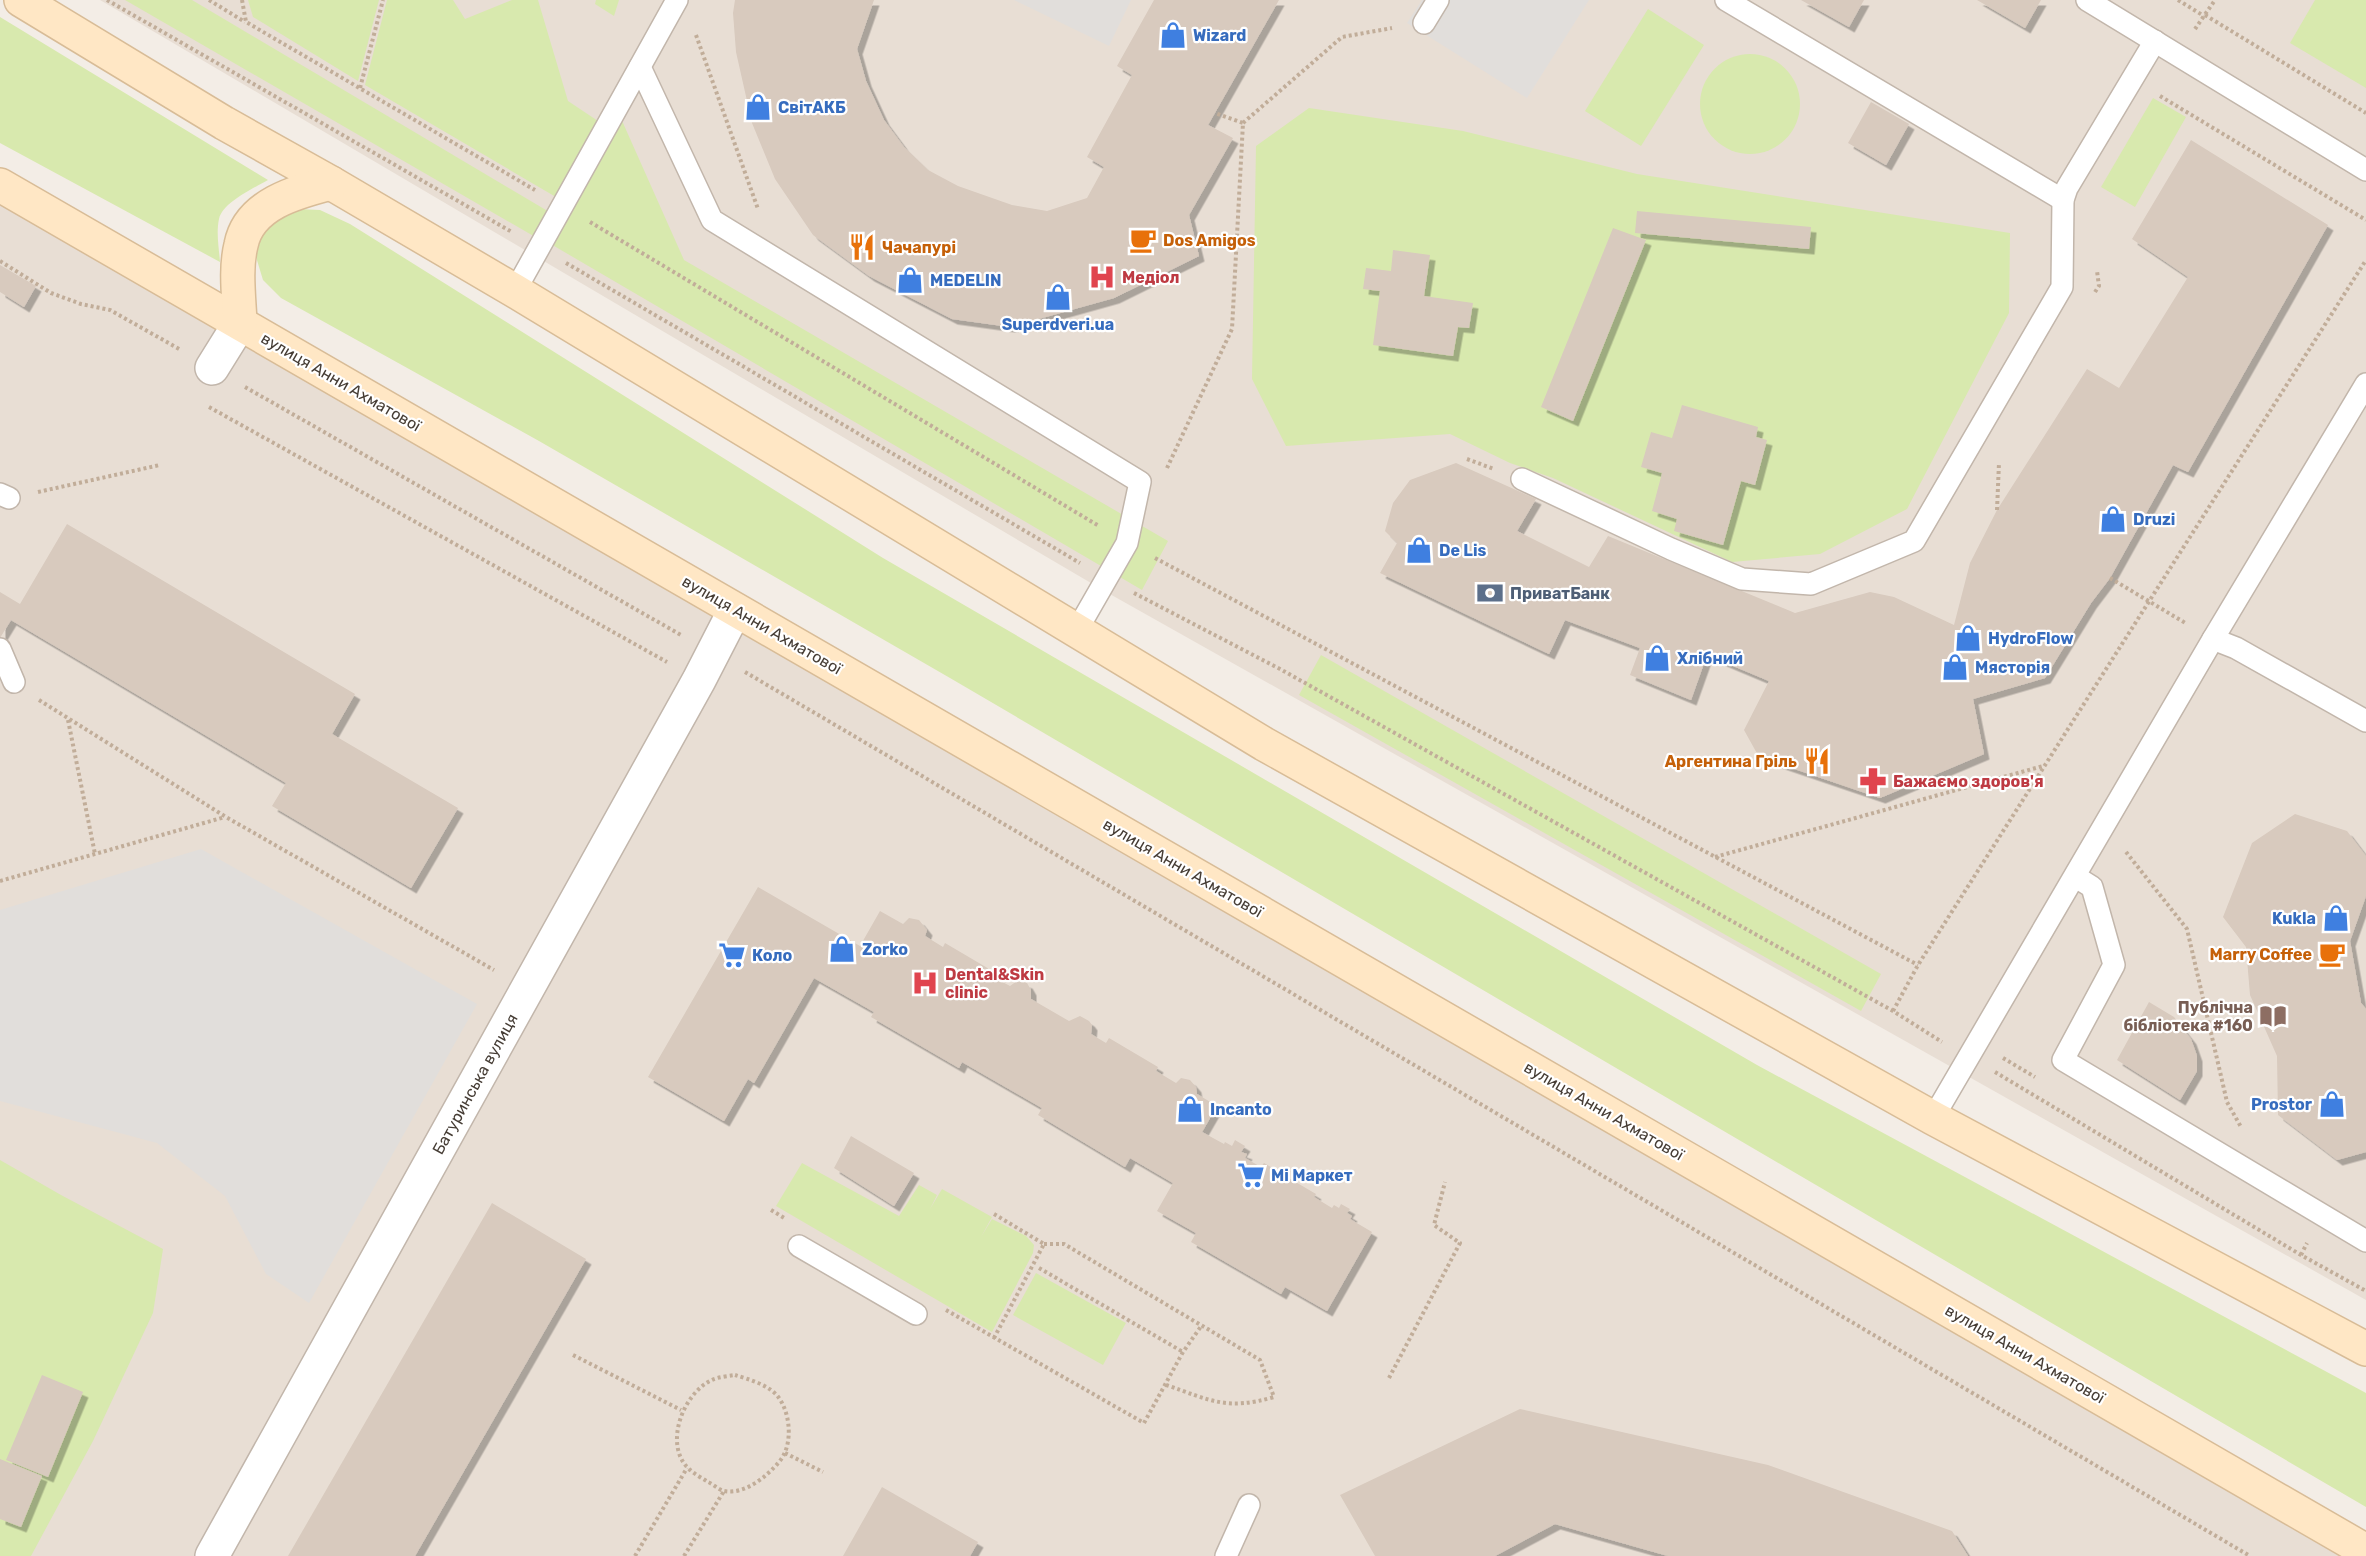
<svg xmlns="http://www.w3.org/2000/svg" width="2366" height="1556" viewBox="0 0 2366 1556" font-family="Rubik,sans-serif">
	<defs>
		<filter id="shadow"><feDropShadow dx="5.5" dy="5.5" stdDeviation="0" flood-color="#0004"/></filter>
	</defs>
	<rect width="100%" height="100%" fill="#f3ede6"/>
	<g fill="#e8ded4">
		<polygon points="100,0 2366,0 2366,1300 1108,593"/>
		<polygon points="0,185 2366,1556 0,1556"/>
	</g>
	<g fill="#d8e9ae">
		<polygon points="125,0 192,0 551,213 537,238"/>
		<polygon points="248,0 379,0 358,81 253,17"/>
		<polygon points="387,0 453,0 465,19 512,0 538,0 568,101 604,125 561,200 365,85"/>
		<polygon points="596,0 619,0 614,16 595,4"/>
		<polygon points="2315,0 2366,0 2366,88 2290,43"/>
		<polygon points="1648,9 1704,45 1641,146 1585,111"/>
		<path d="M0,17l268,163c-14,8 -45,22 -49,39 -3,14 0,29 1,43l-220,-119z"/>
		<circle cx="1750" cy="104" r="50"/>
		<polygon points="2153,98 2186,117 2135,207 2101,187"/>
		<polygon points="1309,108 1463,131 1637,174 2010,233 2009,313 1907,509 1820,554 1732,562 1553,478 1510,463 1450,434 1286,446 1252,379 1256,146"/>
		<polygon points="619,114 684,260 1168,541 1142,590 549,243"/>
		<polygon points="298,209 320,210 350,224 883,558 1757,1065 2366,1393 2366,1507 950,678 539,441 281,298 263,280 256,257 261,237 277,219"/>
		<polygon points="1321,655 1881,974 1861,1011 1299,695"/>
		<polygon points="0,1160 61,1195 163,1249 153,1313 93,1441 31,1556 0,1556"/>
		<polygon points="802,1163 899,1216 919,1185 937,1195 930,1209 942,1189 992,1217 981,1237 992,1219 1026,1236 1034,1245 1033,1253 992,1332 776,1206"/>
		<polygon points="1036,1273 1126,1323 1103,1365 1013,1315"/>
	</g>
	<g fill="#e1dedb">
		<polygon points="1014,0 1131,0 1109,46"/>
		<polygon points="1422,0 1589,0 1527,98 1407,23"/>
		<polygon points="201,849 477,1004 309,1303 266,1274 225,1196 157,1143 0,1101 0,910"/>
	</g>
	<g fill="#d8cabe" filter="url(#shadow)">
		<polygon points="735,0 874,0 857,49 866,81 884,120 904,147 928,170 958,186 1012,205 1047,211 1087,198 1104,167 1087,157 1132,75 1117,66 1154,0 1279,0 1208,125 1233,138 1189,215 1199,256 1114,298 1010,327 952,319 869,276 813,235 775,179 752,123 736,52 733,13"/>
		<polygon points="1801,0 1864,0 1849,27"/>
		<polygon points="1977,0 2041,0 2025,28"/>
		<polygon points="1871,102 1909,124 1886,165 1848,143"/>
		<polygon points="2191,140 2328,225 2188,472 2173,465 2110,578 2091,603 2045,678 1973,699 1984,754 1880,798 1759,757 1744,730 1769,681 1707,655 1691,700 1630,675 1640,648 1565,620 1549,654 1380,573 1397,543 1385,531 1393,503 1410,480 1456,463 1536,499 1517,531 1589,567 1608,536 1795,613 1870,592 1894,597 1954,625 1970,563 1997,510 2087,369 2119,388 2188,277 2132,239"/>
		<polygon points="1637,211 1811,227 1809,249 1635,233"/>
		<polygon points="1613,228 1646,240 1573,421 1541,407"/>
		<polygon points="1393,250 1430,255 1424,296 1473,303 1469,328 1458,327 1453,356 1373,345 1380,291 1363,289 1366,268 1391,271"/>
		<polygon points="0,265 36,286 24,307 0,292"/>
		<polygon points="1682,405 1758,427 1756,437 1767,440 1755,485 1741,481 1723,545 1674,531 1677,519 1652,511 1662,473 1641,467 1651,432 1672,438"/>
		<polygon points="67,524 355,694 332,734 458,808 411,888 272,806 286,783 11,620 0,638 0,592 20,604"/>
		<polygon points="2295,814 2347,831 2366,856 2366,896 2350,941 2361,1003 2366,1009 2366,1152 2337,1160 2278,1115 2277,1056 2250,995 2246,947 2223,917 2252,843"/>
		<polygon points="758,887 860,946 880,911 903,924 909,918 919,920 927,930 925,936 943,947 945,943 996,973 993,977 1010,986 1017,981 1027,983 1031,990 1031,999 1069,1021 1080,1016 1089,1021 1092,1025 1091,1034 1106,1043 1109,1038 1158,1067 1156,1071 1176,1083 1181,1078 1190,1080 1196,1087 1197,1094 1217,1106 1202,1132 1224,1144 1225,1142 1232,1146 1235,1140 1245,1146 1241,1152 1247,1154 1245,1158 1261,1167 1264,1163 1287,1177 1316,1194 1314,1197 1332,1208 1334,1205 1339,1208 1341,1204 1350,1209 1347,1213 1352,1216 1350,1219 1372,1232 1327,1311 1285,1287 1281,1294 1191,1242 1196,1233 1157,1211 1173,1183 1130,1158 1125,1167 1038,1115 1042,1108 962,1062 959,1068 871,1017 874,1012 814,978 754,1083 748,1079 724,1121 648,1077"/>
		<polygon points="2149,1002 2174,1017 2191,1039 2197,1056 2197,1071 2180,1100 2117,1060"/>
		<polygon points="851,1136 914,1173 894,1206 834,1168"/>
		<polygon points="492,1203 586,1259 415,1556 288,1556"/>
		<polygon points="42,1375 83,1392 48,1477 6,1460"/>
		<polygon points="1520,1409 1768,1465 1952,1531 1968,1556 1668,1556 1555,1524 1495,1556 1375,1556 1340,1495"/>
		<polygon points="0,1459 42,1476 21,1527 0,1519"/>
		<polygon points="882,1487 978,1542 970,1556 843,1556"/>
	</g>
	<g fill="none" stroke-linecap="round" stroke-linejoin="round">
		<defs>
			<g id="lane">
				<polyline points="1726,0 2063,200"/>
				<polyline points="2087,0 2366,170"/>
				<polyline points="1424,23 1438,0"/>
				<polyline points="640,67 712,220 1140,482 1127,543 1077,630"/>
				<polyline points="515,291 677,0"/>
				<polyline points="1522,479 1671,549 1742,579 1811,584 1914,541 2062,287 2063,200 2067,188 2155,41"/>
				<polyline points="0,494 9,498"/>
				<polyline points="2213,639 2236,648 2366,721"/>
				<polyline points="0,649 14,682"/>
				<polyline points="2076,877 2092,887 2114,965 2063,1060 2366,1241"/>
				<polyline points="1933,1118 2213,639 2366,384"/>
				<polyline points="799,1246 916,1314"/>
				<polyline points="1226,1556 1249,1505"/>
			</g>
			<g id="street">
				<polyline points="212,368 240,323"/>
				<polyline points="212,1556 699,680 735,610"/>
			</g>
			<g id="secondary">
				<polyline points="21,0 224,123 331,183 515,291 1264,744 1933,1118 2366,1349"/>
				<polyline points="0,185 2366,1551"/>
				<path d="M240,323c-1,-25 -5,-54 1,-78 8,-41 55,-53 90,-62"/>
			</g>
		</defs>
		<use href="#lane" stroke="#c2b6ab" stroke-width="24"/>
		<use href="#street" stroke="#c2b6ab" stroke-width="36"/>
		<use href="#secondary" stroke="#d8bc97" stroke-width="36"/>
		<g stroke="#c1ad99" stroke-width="4" stroke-dasharray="3 3" stroke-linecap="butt">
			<polyline points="107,0 512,232"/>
			<polyline points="209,0 245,22"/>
			<polyline points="242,0 246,22 535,190"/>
			<polyline points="2178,0 2204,16"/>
			<polyline points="2205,15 2366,113"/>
			<polyline points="2195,29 2215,0"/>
			<polyline points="696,35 758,209"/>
			<polyline points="360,88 383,0"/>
			<polyline points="2160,96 2366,220"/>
			<polyline points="1243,123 1342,37 1392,28"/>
			<polyline points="590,222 1099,526"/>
			<polyline points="0,261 51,293 81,304 110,310 181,350"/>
			<polyline points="566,263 1080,563"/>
			<polyline points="2095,292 2099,286 2097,271"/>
			<polyline points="245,387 681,635"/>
			<polyline points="209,407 667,662"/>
			<polyline points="1467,459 1494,469"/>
			<polyline points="1167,468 1232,329 1243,123 1215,113"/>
			<polyline points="38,492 160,465"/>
			<polyline points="1997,510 1999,463"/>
			<polyline points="1155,558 1918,965"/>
			<polyline points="2110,578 2187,624"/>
			<polyline points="1134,593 1280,669 1893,1011 1942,1042"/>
			<polyline points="745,672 2250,1556"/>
			<polyline points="39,700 226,817 494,970"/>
			<polyline points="68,720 95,854"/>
			<polyline points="2126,852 2187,929 2227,1102 2241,1127"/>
			<polyline points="1715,857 2043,766"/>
			<polyline points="0,881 225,817"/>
			<polyline points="1893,1011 1918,965 2366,260"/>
			<polyline points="2003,1058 2035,1077"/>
			<polyline points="1995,1072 2301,1255 2366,1291"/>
			<polyline points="771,1210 786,1219"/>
			<polyline points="994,1214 1044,1244 994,1338"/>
			<path d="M1044,1244h20l196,116 14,37c-48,14 -64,3 -108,-12"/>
			<polyline points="2301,1255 2307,1243"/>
			<polyline points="1039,1268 1183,1352"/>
			<polyline points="946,1310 1144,1423 1183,1352 1202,1325"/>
			<polyline points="573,1355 681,1410"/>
			<path d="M735,1375c13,4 35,10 44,23 12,17 14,48 0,64 -12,14 -34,33 -55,29 -5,-1 -11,-7 -16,-9 -6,-4 -14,-8 -19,-13 -26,-24 -6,-76 23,-89 6,-3 16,-4 23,-5z"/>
			<polyline points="1389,1378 1460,1243 1434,1225 1445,1182"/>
			<polyline points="785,1453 823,1472"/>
			<polyline points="635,1556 687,1468"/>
			<polyline points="684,1556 724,1491"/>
		</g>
		<use href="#lane" stroke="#fff" stroke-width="21"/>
		<use href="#street" stroke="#fff" stroke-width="33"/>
		<use href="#secondary" stroke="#ffe7c5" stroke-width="33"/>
	</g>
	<defs>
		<symbol id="shop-bare" viewBox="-9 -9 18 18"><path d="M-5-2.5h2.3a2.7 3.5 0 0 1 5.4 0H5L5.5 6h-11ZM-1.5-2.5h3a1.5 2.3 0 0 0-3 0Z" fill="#3f7fe0" stroke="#fff" stroke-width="2.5" paint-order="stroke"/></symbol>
		<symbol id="cafe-bare" viewBox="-9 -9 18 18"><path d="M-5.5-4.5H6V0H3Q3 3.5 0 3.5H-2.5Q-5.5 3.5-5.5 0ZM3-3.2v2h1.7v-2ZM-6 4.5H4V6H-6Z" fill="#e8710a" stroke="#fff" stroke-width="2.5" paint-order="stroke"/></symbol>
		<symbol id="restaurant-bare" viewBox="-9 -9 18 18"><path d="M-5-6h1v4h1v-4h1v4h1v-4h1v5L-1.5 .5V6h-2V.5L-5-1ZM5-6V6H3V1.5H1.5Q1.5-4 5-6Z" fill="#e8710a" stroke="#fff" stroke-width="2.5" paint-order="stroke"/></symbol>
		<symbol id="hospital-bare" viewBox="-9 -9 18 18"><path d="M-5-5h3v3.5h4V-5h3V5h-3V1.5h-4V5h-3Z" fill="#e0444e" stroke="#fff" stroke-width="2.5" paint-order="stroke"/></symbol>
		<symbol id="bank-bare" viewBox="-9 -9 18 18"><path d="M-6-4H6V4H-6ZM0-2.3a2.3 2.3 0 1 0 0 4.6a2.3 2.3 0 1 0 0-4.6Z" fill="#5c6f8a" stroke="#fff" stroke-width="2.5" paint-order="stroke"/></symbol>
		<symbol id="pharmacy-bare" viewBox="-9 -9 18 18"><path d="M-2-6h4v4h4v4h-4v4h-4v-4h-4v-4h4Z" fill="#e0444e" stroke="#fff" stroke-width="2.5" paint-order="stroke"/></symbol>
		<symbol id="supermarket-bare" viewBox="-9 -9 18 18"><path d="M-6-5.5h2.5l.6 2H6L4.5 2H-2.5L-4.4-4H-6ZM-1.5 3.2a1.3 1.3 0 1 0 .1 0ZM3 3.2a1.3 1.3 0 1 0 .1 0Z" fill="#3f7fe0" stroke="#fff" stroke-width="2.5" paint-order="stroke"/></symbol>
		<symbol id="library-bare" viewBox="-9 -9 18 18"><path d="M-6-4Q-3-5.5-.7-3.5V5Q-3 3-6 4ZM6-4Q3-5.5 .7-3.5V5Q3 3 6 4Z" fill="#8d6e63" stroke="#fff" stroke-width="2.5" paint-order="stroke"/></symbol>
	</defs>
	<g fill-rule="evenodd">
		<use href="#shop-bare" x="1154" y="16" width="38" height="38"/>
		<use href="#shop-bare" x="739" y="88" width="38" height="38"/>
		<use href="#cafe-bare" x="1124" y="221" width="38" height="38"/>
		<use href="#restaurant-bare" x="843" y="228" width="38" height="38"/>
		<use href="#hospital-bare" x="1083" y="258" width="38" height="38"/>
		<use href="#shop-bare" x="891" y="261" width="38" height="38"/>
		<use href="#shop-bare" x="1039" y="278" width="38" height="38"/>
		<use href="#shop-bare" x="2094" y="500" width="38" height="38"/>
		<use href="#shop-bare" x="1400" y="531" width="38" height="38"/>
		<use href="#bank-bare" x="1471" y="574" width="38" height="38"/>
		<use href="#shop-bare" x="1949" y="619" width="38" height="38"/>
		<use href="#shop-bare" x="1638" y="639" width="38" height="38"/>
		<use href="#shop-bare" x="1936" y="648" width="38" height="38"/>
		<use href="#restaurant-bare" x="1798" y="742" width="38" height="38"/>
		<use href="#pharmacy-bare" x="1854" y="762" width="38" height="38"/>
		<use href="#shop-bare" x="2317" y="899" width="38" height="38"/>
		<use href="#shop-bare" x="823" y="930" width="38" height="38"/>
		<use href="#cafe-bare" x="2313" y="935" width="38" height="38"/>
		<use href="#supermarket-bare" x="713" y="936" width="38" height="38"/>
		<use href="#hospital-bare" x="906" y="964" width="38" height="38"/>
		<use href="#library-bare" x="2254" y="997" width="38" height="38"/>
		<use href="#shop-bare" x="2313" y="1085" width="38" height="38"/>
		<use href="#shop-bare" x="1171" y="1090" width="38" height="38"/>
		<use href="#supermarket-bare" x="1232" y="1156" width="38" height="38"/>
	</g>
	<g text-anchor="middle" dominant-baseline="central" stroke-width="4.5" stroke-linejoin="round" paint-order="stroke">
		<g font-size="16" font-weight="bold" fill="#366cbe" stroke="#fff" text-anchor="start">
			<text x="1193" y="35">Wizard</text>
			<text x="778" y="107">СвітАКБ</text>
			<text x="930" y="280">MEDELIN</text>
			<text x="1058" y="324" text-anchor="middle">Superdveri.ua</text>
			<text x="2133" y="519">Druzi</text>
			<text x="1439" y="550">De Lis</text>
			<text x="1988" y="638">HydroFlow</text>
			<text x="1677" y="658">Хлібний</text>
			<text x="1975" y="667">Мясторія</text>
			<text x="2316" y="918" text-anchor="end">Kukla</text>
			<text x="862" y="949">Zorko</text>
			<text x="752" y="955">Коло</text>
			<text x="2312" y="1104" text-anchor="end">Prostor</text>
			<text x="1210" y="1109">Incanto</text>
			<text x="1271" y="1175">Мі Маркет</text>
		</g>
		<g font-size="16" font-weight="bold" fill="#c56008" stroke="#fff" text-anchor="start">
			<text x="1163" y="240">Dos Amigos</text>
			<text x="882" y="247">Чачапурі</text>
			<text x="1797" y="761" text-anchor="end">Аргентина Гріль</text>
			<text x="2312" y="954" text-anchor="end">Marry Coffee</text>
		</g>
		<g font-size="16" font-weight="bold" fill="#be3a42" stroke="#fff" text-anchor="start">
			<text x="1122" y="277">Медіол</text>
			<text x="1893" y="781">Бажаємо здоров'я</text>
			<text x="945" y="974">Dental&amp;Skin<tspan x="945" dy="18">clinic</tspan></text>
		</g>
		<g font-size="16" fill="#463d35" stroke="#fff">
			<text transform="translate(341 382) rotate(30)">вулиця Анни Ахматової</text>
			<text transform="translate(762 625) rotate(30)">вулиця Анни Ахматової</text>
			<text transform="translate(1183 868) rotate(30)">вулиця Анни Ахматової</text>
			<text transform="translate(475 1084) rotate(-61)">Батуринська вулиця</text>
			<text transform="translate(1604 1111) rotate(30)">вулиця Анни Ахматової</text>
			<text transform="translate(2025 1354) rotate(30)">вулиця Анни Ахматової</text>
		</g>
		<g font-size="16" font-weight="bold" fill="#4e5e75" stroke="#fff" text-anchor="start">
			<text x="1510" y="593">ПриватБанк</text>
		</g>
		<g font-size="16" font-weight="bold" fill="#785e54" stroke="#fff" text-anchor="end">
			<text x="2253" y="1007">Публічна<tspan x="2253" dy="18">бібліотека #160</tspan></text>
		</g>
	</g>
</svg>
